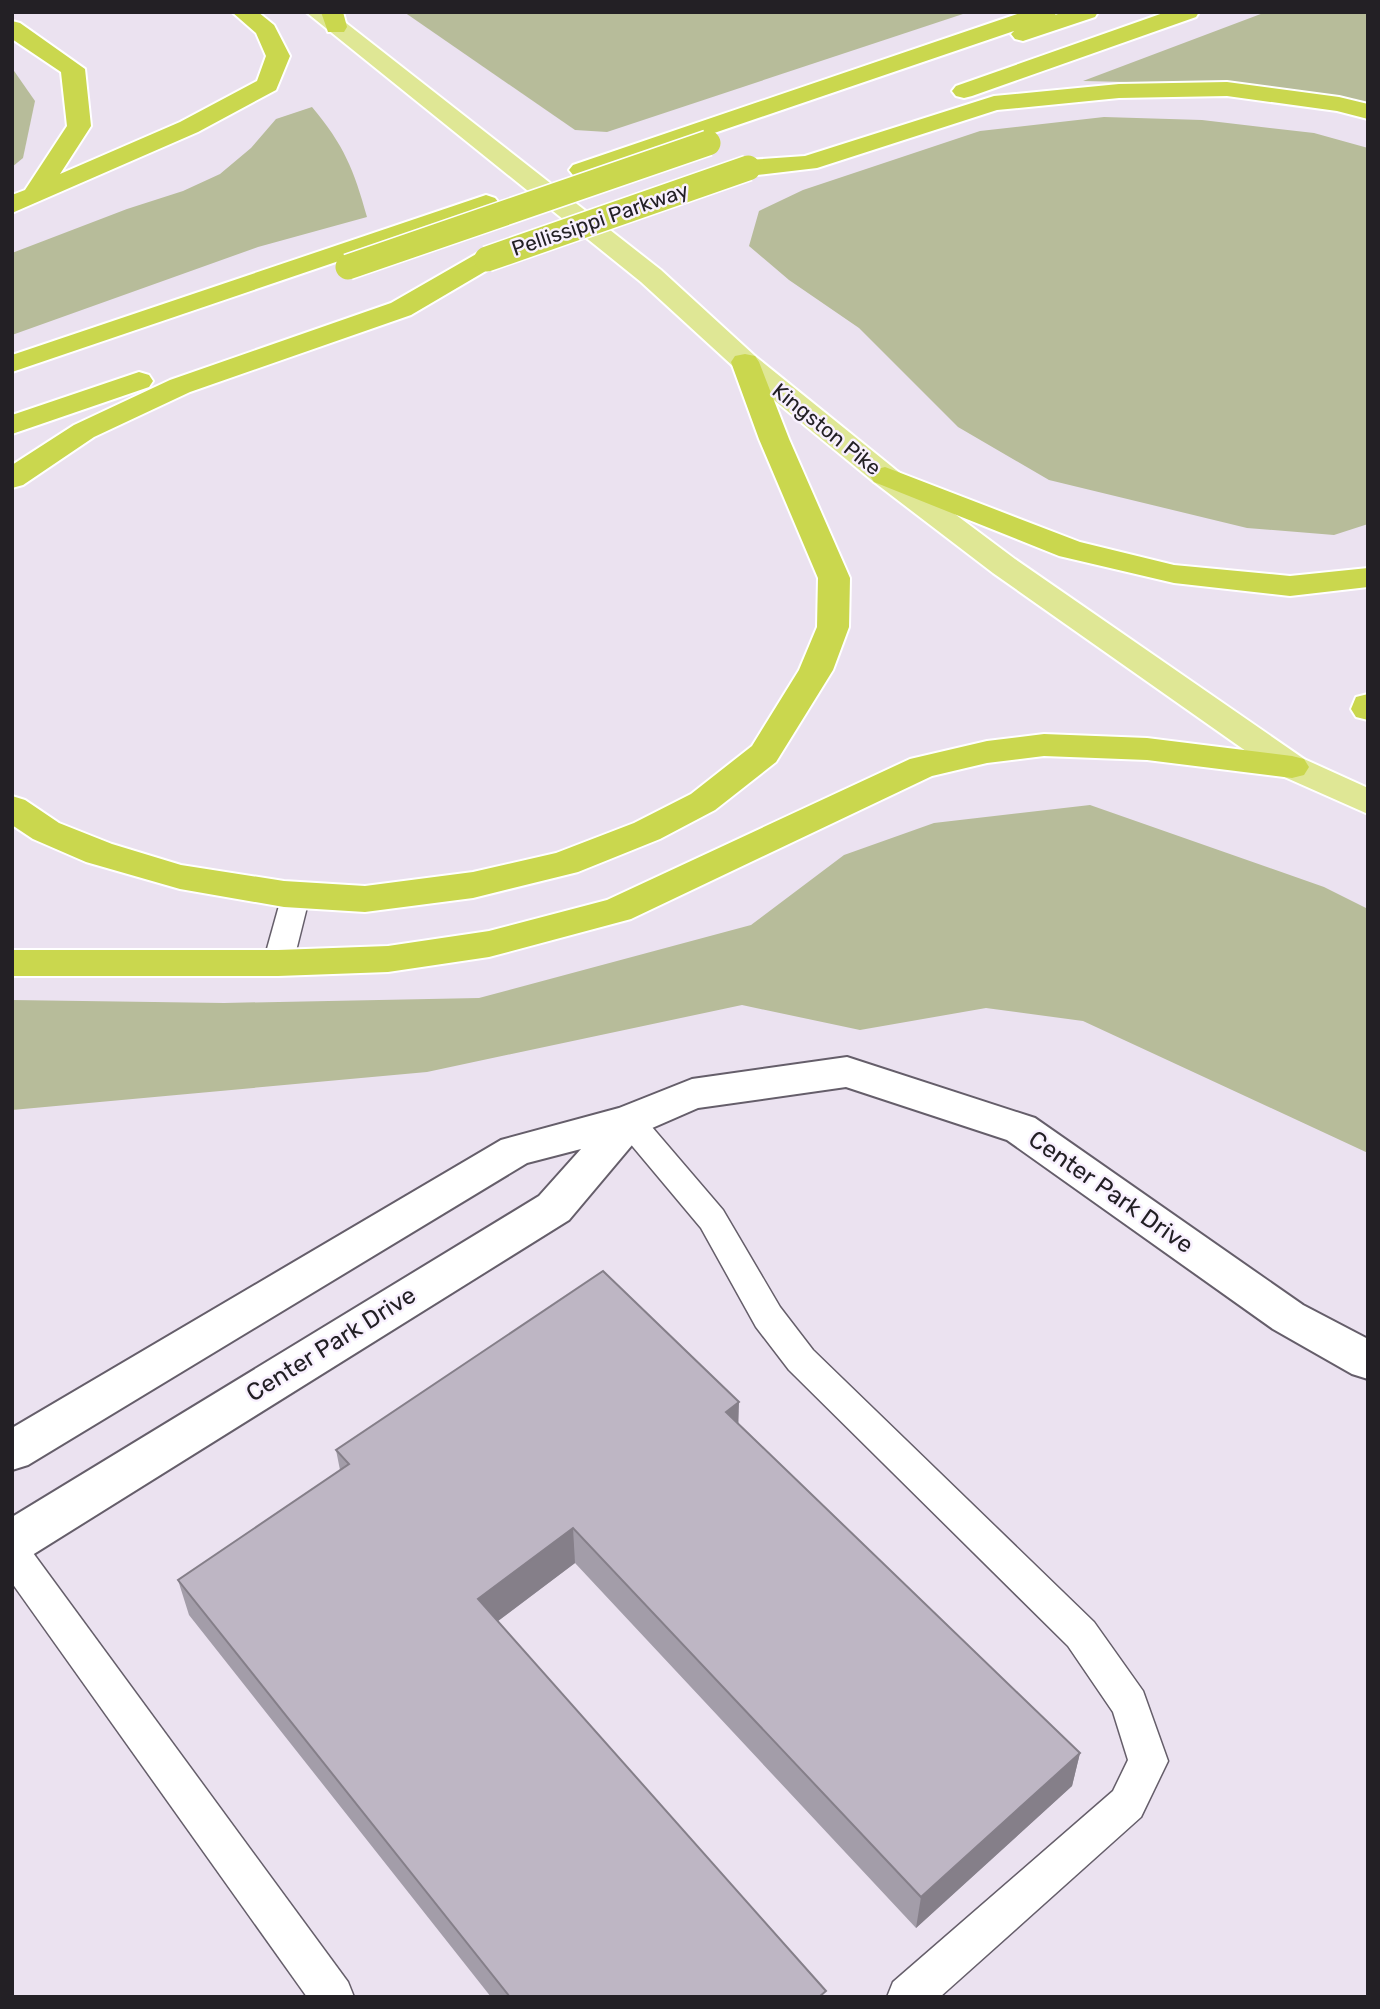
<svg xmlns="http://www.w3.org/2000/svg" width="1380" height="2009" viewBox="0 0 1380 2009" font-family="Rubik,sans-serif">
	<rect width="100%" height="100%" fill="#ebe2f0"/>
	<g fill="#b7bc9a">
		<polygon points="404,12 969,12 607,132 575,130"/>
		<polygon points="1266,12 1368,12 1368,108 1256,85 1083,81"/>
		<polygon points="12,68 35,101 23,158 12,167"/>
		<path d="M312,107c32,38 42,63 55,110l-109,30 -246,88v-82l115,-44 56,-18 37,-17 31,-26 25,-29z"/>
		<polygon points="1104,117 1202,120 1314,133 1368,148 1368,524 1334,535 1247,528 1049,480 958,427 859,328 789,280 749,246 759,211 803,190 980,131"/>
		<polygon points="1090,805 1324,887 1368,909 1368,1153 1083,1021 986,1008 860,1030 742,1005 427,1072 12,1110 12,1000 224,1003 479,998 751,925 844,855 934,823"/>
	</g>
	<g fill="none" stroke-linecap="round" stroke-linejoin="round">
		<defs>
			<g id="service">
				<polygon points="296,885 306,888 310,895 293,963 288,970 278,973 268,970 263,963 282,895 286,888"/>
				<polygon points="629,1109 640,1113 723,1210 780,1307 813,1350 1094,1622 1143,1691 1168,1761 1141,1817 940,1997 887,1997 893,1982 1113,1791 1128,1760 1113,1712 1068,1646 789,1370 756,1327 701,1228 618,1129 613,1121 618,1113"/>
				<polygon points="12,1537 25,1542 348,1982 354,1997 307,1997 12,1583"/>
			</g>
			<polygon id="minor" points="847,1057 1035,1118 1303,1305 1368,1339 1368,1379 1352,1374 1273,1329 1007,1140 846,1087 698,1108 643,1132 569,1220 29,1557 12,1563 12,1517 539,1196 581,1149 527,1163 28,1465 12,1470 12,1428 501,1140 619,1108 692,1079"/>
			<polygon id="primary" points="306,12 332,12 661,270 755,356 896,470 1015,559 1304,759 1368,788 1368,814 1280,775 993,573 874,482 735,368 641,282"/>
			<g id="motorway">
				<polygon points="232,12 258,12 274,25 290,56 276,90 198,132 12,213 12,195 25,190 67,126 61,72 12,39 12,21 20,23 85,69 91,126 60,174 180,122 257,81 266,56 256,33"/>
				<polygon points="321,12 343,12 347,27 344,32 328,32"/>
				<polygon points="1023,12 1057,12 1055,15 1064,12 1098,12 1095,17 1023,41 1015,39 1011,34 1014,31 591,175 582,178 573,175 569,170 573,165"/>
				<polygon points="1166,12 1199,12 1196,17 972,96 964,98 956,96 952,91 956,86"/>
				<polygon points="1227,82 1339,97 1368,104 1368,119 1337,111 1227,96 1119,98 997,110 817,168 748,176 739,173 735,168 739,163 748,160 805,156 994,96 1119,84"/>
				<polygon points="486,195 495,198 499,203 495,208 12,372 12,355"/>
				<polygon points="487,251 496,253 500,259 496,265 411,315 190,392 94,437 23,485 12,488 12,465 74,425 170,380 391,303 478,253"/>
				<polygon points="745,354 755,356 759,362 789,439 850,578 849,627 833,670 776,762 715,810 660,839 578,872 473,898 365,912 284,907 180,889 86,862 33,839 12,825 12,796 25,800 59,823 112,844 181,865 284,881 365,886 473,872 556,853 634,823 691,794 752,746 799,670 817,627 818,578 759,439 731,362 735,356"/>
				<polygon points="139,372 149,375 153,381 149,387 12,434 12,415"/>
				<polygon points="885,467 1080,542 1174,565 1290,576 1368,568 1368,587 1290,596 1174,583 1059,556 874,482 870,476 874,470"/>
				<polygon points="1368,694 1368,720 1356,717 1351,709 1356,697"/>
				<polygon points="1044,734 1147,738 1292,756 1304,759 1309,767 1304,775 1292,778 1147,760 1044,756 987,763 932,776 631,919 489,957 388,972 278,976 12,976 12,950 278,950 388,946 489,931 607,900 910,759 987,741"/>
			</g>
		</defs>
		<use href="#service" stroke="#655e6a" stroke-width="3"/>
		<use href="#minor" stroke="#655e6a" stroke-width="4"/>
		<use href="#primary" stroke="#fff" stroke-width="4"/>
		<use href="#motorway" stroke="#fff" stroke-width="4"/>
		<use href="#service" fill="#fff" fill-rule="evenodd"/>
		<use href="#minor" fill="#fff" fill-rule="evenodd"/>
		<use href="#primary" fill="#dfe795" fill-rule="evenodd"/>
		<use href="#motorway" fill="#cad74e" fill-rule="evenodd"/>
		<defs>
			<g id="motorway-bridge">
				<polyline points="487,259 748,168"/>
				<polyline points="348,267 708,143"/>
			</g>
		</defs>
		<use href="#motorway-bridge" stroke="#fff" stroke-width="28" stroke-linecap="butt"/>
		<use href="#motorway-bridge" stroke="#cad74e" stroke-width="25"/>
	</g>
	<polygon fill="#a39da9" points="739,1424 1080,1753 1072,1786 916,1928 575,1563 498,1621 825,1997 491,1997 189,1615 178,1580 340,1470 336,1450"/>
	<g fill="#857f89">
		<polygon points="739,1402 738,1438 726,1412"/>
		<polygon points="573,1528 575,1563 482,1633 478,1599"/>
		<polygon points="1080,1753 1072,1786 916,1928 921,1897"/>
	</g>
	<polygon fill="#beb6c4" stroke="#857f89" stroke-width="2" points="603,1271 739,1402 726,1412 1080,1753 921,1897 573,1528 478,1599 826,1991 819,1997 510,1997 178,1580 349,1464 336,1450"/>
	<g text-anchor="middle" dominant-baseline="central" stroke-width="5" stroke-linejoin="round" paint-order="stroke">
		<g font-size="21" fill="#232025" stroke="#f8f0fe">
			<text transform="translate(600 219) rotate(-19)">Pellissippi Parkway</text>
			<text transform="translate(827 429) rotate(39)">Kingston Pike</text>
		</g>
		<g font-size="24" fill="#232025" stroke="#f8f0fe">
			<text transform="translate(1111 1192) rotate(35)">Center Park Drive</text>
			<text transform="translate(331 1344) rotate(-32)">Center Park Drive</text>
		</g>
	</g>
	<rect width="1380" height="2009" fill="none" stroke="#232025" stroke-width="28"/>
</svg>
